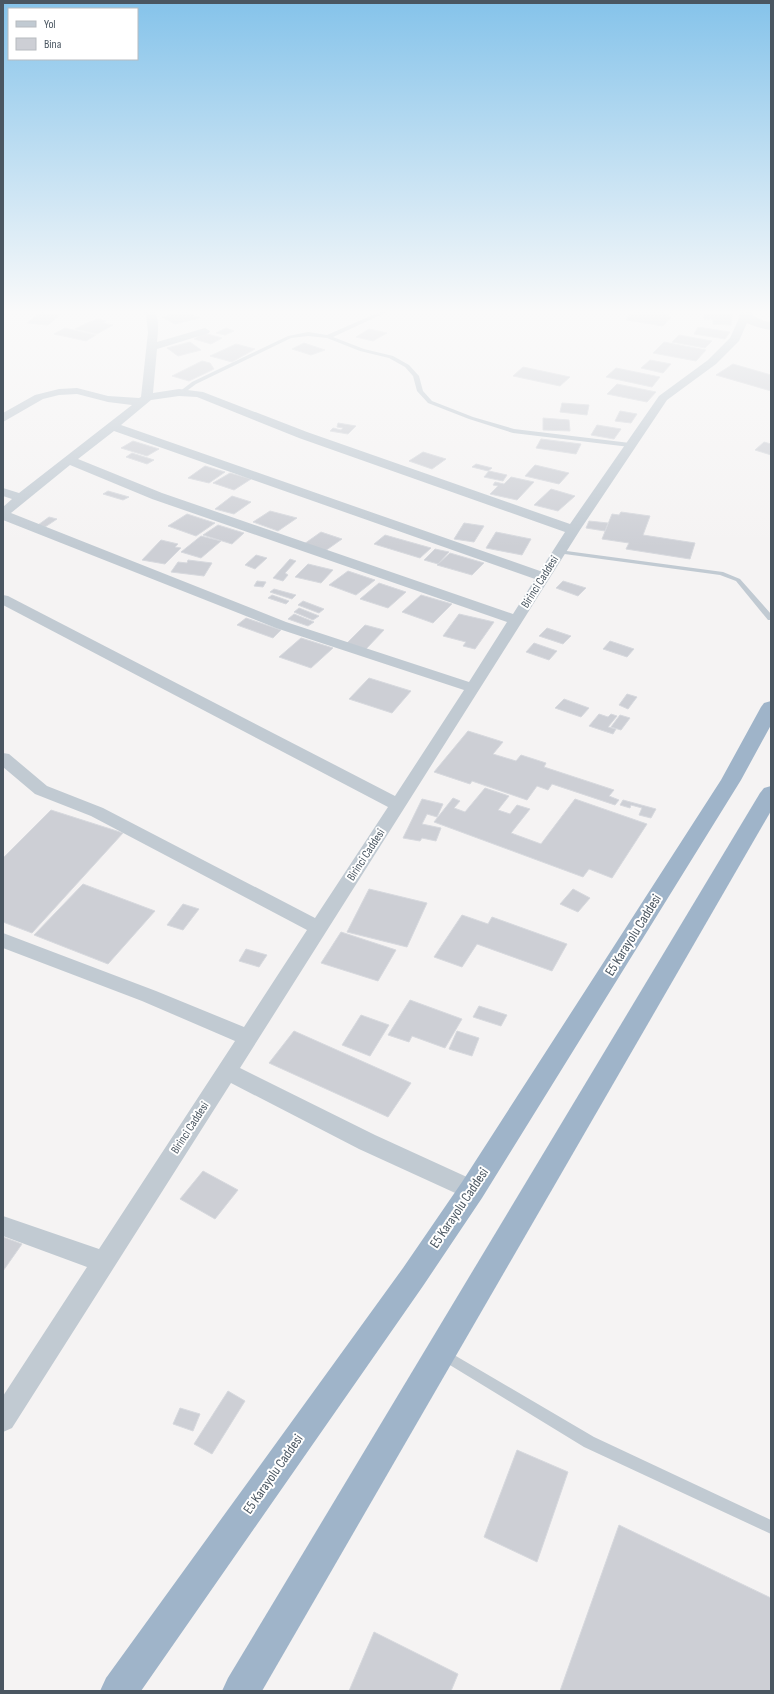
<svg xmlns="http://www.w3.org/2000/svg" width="774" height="1694" viewBox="0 0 774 1694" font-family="'Sofia Sans Condensed',sans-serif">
	<rect width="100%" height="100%" fill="#f5f3f3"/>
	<g fill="#cdcfd5" stroke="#d7d9de">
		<polygon points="635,310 643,312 645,310 656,310 671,313 667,317 671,317 663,326 626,320"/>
		<polygon points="186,311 200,318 175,324 162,317"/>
		<polygon points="40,312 61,314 48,325 27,323"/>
		<polygon points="704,313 732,315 731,325 713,324 713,319 704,319"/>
		<polygon points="97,319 106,321 103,323 113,325 97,334 75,329 91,321 93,321"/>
		<polygon points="698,327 730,332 725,339 694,334"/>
		<polygon points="65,328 96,335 86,341 54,334"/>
		<polygon points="226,328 234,331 225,335 216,333"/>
		<polygon points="369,329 387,333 373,341 356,337"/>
		<polygon points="204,333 222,338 211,344 194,339"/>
		<polygon points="679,335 712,341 705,348 672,342"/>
		<polygon points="190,342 201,350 178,356 167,348"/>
		<polygon points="664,342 706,350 696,361 653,353"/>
		<polygon points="304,343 325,350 311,355 292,349"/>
		<polygon points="236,344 255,349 232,362 210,356"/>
		<polygon points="650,360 671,364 663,373 641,368"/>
		<polygon points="202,361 210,363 214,369 189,381 172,376"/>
		<polygon points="733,364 771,375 771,391 716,375"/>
		<polygon points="523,367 570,377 560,386 513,376"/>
		<polygon points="616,368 660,377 652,387 606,377"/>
		<polygon points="617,384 656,392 647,402 607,394"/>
		<polygon points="562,403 589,405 587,415 560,412"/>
		<polygon points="620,411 637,414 631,423 615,421"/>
		<polygon points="543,418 569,420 570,431 543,430"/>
		<polygon points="338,423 356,426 348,434 330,431 333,428 341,430 343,428 337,427"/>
		<polygon points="597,425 621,429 614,439 591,435"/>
		<polygon points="541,439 581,444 576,454 536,448"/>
		<polygon points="133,441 159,449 147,456 121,448"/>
		<polygon points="764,442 771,444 771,455 755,450"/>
		<polygon points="423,452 446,459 432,469 409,461"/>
		<polygon points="132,453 154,460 147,464 126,457"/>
		<polygon points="476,464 492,468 488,471 472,467"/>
		<polygon points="535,465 569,473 559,484 525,476"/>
		<polygon points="205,466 225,472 209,483 188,478"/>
		<polygon points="489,471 507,475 503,481 484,477"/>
		<polygon points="230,473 251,479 234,490 213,483"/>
		<polygon points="511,477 534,482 517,500 490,494 498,486 493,485 495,482 504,484"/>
		<polygon points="551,489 575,496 558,511 534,505"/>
		<polygon points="108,491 129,497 123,500 103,494"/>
		<polygon points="232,496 251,502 234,514 215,509"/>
		<polygon points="270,511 297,518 278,531 253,522"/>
		<polygon points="621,512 650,516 643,535 695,543 690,559 626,549 629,543 602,539 612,514 619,515"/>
		<polygon points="187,514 215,523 196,536 168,526"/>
		<polygon points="49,517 57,519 45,527 38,525"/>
		<polygon points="589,521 608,523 605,531 586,528"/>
		<polygon points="464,523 484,526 474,542 454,539"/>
		<polygon points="218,525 244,533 232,544 203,535"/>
		<polygon points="321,532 342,539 325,551 304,544"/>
		<polygon points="496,532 531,539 522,555 486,548"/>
		<polygon points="385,535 431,548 420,558 374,544"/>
		<polygon points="201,536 221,541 201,558 181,552"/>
		<polygon points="161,540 178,544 175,547 181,548 165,564 142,560"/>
		<polygon points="435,549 449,552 438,564 424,560"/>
		<polygon points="450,553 484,563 472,575 437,565"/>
		<polygon points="256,555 267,558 255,569 245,565"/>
		<polygon points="290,559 296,561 285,573 288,575 283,581 273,578"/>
		<polygon points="188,560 212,563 204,576 171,572 178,562 187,563"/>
		<polygon points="308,564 333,570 321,583 295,577"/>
		<polygon points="348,571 375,580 356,595 329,585"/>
		<polygon points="257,581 266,582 263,587 254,586"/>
		<polygon points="563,581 586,588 578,596 556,588"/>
		<polygon points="379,583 406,592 388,608 360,599"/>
		<polygon points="274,589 296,595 292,599 270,592"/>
		<polygon points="272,595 289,601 286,604 268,598"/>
		<polygon points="421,595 452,604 433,623 402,612"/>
		<polygon points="303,601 324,609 319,613 298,605"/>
		<polygon points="299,608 319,616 313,620 294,612"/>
		<polygon points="294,614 314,622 308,626 288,619"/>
		<polygon points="459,614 494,622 475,649 463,646 466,642 443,636"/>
		<polygon points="246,618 281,630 273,638 237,625"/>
		<polygon points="365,625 384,630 366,649 347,643"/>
		<polygon points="547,628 571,636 563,644 539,636"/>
		<polygon points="301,638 333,648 311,668 279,657"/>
		<polygon points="610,641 634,649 627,657 603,649"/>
		<polygon points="534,643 557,651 549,660 526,652"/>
		<polygon points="369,678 411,691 392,713 349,699"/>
		<polygon points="627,694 637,697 628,709 619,705"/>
		<polygon points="564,699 589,708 581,717 555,708"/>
		<polygon points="599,714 608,717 611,714 617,716 608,727 616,729 613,734 589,726"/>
		<polygon points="620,715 630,718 621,730 611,727"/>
		<polygon points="468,731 503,742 493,754 516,761 521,755 546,763 544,767 614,790 609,796 619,800 615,805 552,784 548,790 537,786 527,800 472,781 470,784 434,772"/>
		<polygon points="485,788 509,796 498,810 510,814 517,805 530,809 511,833 541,844 575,799 647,824 612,878 589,869 583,877 434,822 453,798 460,801 454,808 465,812"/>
		<polygon points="422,799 443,804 437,817 427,814 422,824 441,828 436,841 422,838 420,841 403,838"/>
		<polygon points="623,800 656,809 651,818 639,815 642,808 631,805 630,808 620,805"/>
		<polygon points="51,810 123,833 32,933 3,922 3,858"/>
		<polygon points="83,884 155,911 108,964 34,935"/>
		<polygon points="369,889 427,903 407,947 347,932"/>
		<polygon points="573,889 590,898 578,912 560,904"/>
		<polygon points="183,904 199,909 183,930 167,925"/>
		<polygon points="462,915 488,924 492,917 567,944 552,971 477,944 462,967 434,957"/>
		<polygon points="341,932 396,950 378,981 321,963"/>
		<polygon points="246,949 267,955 259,967 239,961"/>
		<polygon points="410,1000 462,1019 445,1048 412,1036 409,1042 388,1035"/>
		<polygon points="479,1006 507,1015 501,1026 473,1017"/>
		<polygon points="361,1015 389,1025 370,1056 342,1045"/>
		<polygon points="294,1031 411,1083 388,1117 269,1063"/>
		<polygon points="457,1031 479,1038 472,1056 449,1049"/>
		<polygon points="203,1171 238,1190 215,1219 180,1199"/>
		<polygon points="3,1237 22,1244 3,1271"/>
		<polygon points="228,1391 245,1401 212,1454 194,1444"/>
		<polygon points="180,1408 200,1414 193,1431 173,1424"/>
		<polygon points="517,1450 568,1472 537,1562 484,1537"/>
		<polygon points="619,1525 771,1598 771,1691 560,1691"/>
		<polygon points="374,1632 458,1674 451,1691 349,1691"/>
	</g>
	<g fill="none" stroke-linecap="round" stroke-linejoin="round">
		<g fill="#c1cad2" fill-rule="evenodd">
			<polygon points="384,310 391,310 333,337 364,349 393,356 409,365 419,376 423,391 432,401 473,417 514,429 630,443 633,445 630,447 513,433 469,419 428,403 417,391 413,376 405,367 389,358 360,351 327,338 308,336 291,338 196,384 184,393 179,392 192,382 288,336 308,332 327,335"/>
			<polygon points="559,550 723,572 740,579 771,614 771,620 768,620 736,581 720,575 557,553 556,552"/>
			<polygon points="444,1349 594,1437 771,1520 771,1534 584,1447 440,1359 438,1355 440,1351"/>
		</g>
		<path fill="#c1cad2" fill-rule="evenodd" d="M142,310h11c7,7 5,22 4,32l48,-14 5,3 -1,2 -52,16 -4,44 26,-4 24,3 104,40 263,92 89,-128 49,-36 22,-22 11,-24 4,-1 5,3 -11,25 -23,23 -49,36 -87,130 -340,538 135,67 105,48 3,7 -3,7 -8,3 -8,-3 -105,-48 -128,-66 -219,345 -9,4v-36l84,-129 -84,-31v-20l96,33 136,-208 -93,-40 -139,-53v-15l153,58 88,36 63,-97 -216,-114 -56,-22 -32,-27v-14l6,1 38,32 56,22 212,110 73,-111 -385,-202v-10l5,1 387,200 69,-106 -188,-62 -273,-108v-13l9,-8 -9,-3v-8l16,5 113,-88 -24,-3 -31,-8 -18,1 -16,4 -40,23v-9l32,-18 24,-6 18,-1 31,8 31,2 2,-1 7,-65 -2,-17zM179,396l18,1 102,41 266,94 -25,39 -419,-146 30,-25zM114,431l421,148 -22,35 -351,-121 -84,-34zM70,465l82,34 355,123 -38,60 -183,-60 -275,-109z"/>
		<path fill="#c1cad2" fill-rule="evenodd" d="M741,310h12l-1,5 12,6 7,1v8c-11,-2 -26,-5 -32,-14z"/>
		<g fill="#9fb4c9" fill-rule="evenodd">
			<polygon points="771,701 771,725 741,780 482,1198 423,1286 141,1691 100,1691 106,1678 403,1268 462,1182 721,780 761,707 764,703"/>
			<polygon points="771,786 771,811 262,1691 222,1691 228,1678 760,793 764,788"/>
		</g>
	</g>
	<linearGradient id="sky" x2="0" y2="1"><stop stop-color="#85c3ea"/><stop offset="0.57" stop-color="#fafafa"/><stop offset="1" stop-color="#fafafa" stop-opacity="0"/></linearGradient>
	<rect width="774" height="547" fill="url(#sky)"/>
	<g text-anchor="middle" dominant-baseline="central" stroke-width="4" stroke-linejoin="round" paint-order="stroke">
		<g font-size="12" fill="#4a5661" stroke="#fff">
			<text transform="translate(540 582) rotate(-58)">Birinci Caddesi</text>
			<text transform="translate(366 855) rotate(-57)">Birinci Caddesi</text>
			<text transform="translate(190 1128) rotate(-57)">Birinci Caddesi</text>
		</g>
		<g font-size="14" fill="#4a5661" stroke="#fff">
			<text transform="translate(633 935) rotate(-58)">E5 Karayolu Caddesi</text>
			<text transform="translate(459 1208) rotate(-56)">E5 Karayolu Caddesi</text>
			<text transform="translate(273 1474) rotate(-55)">E5 Karayolu Caddesi</text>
		</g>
	</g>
	<rect width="774" height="1694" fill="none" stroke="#4a5661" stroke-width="8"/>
	<rect x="8" y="8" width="130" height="52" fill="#ffffff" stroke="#b7bbc0"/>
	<rect x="16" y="21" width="20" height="6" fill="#c1cad2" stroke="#b7bbc0"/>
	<text x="44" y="28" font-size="12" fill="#4a5661">Yol</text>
	<rect x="16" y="38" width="20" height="12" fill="#cdcfd5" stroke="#b7bbc0"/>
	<text x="44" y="48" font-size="12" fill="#4a5661">Bina</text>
</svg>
